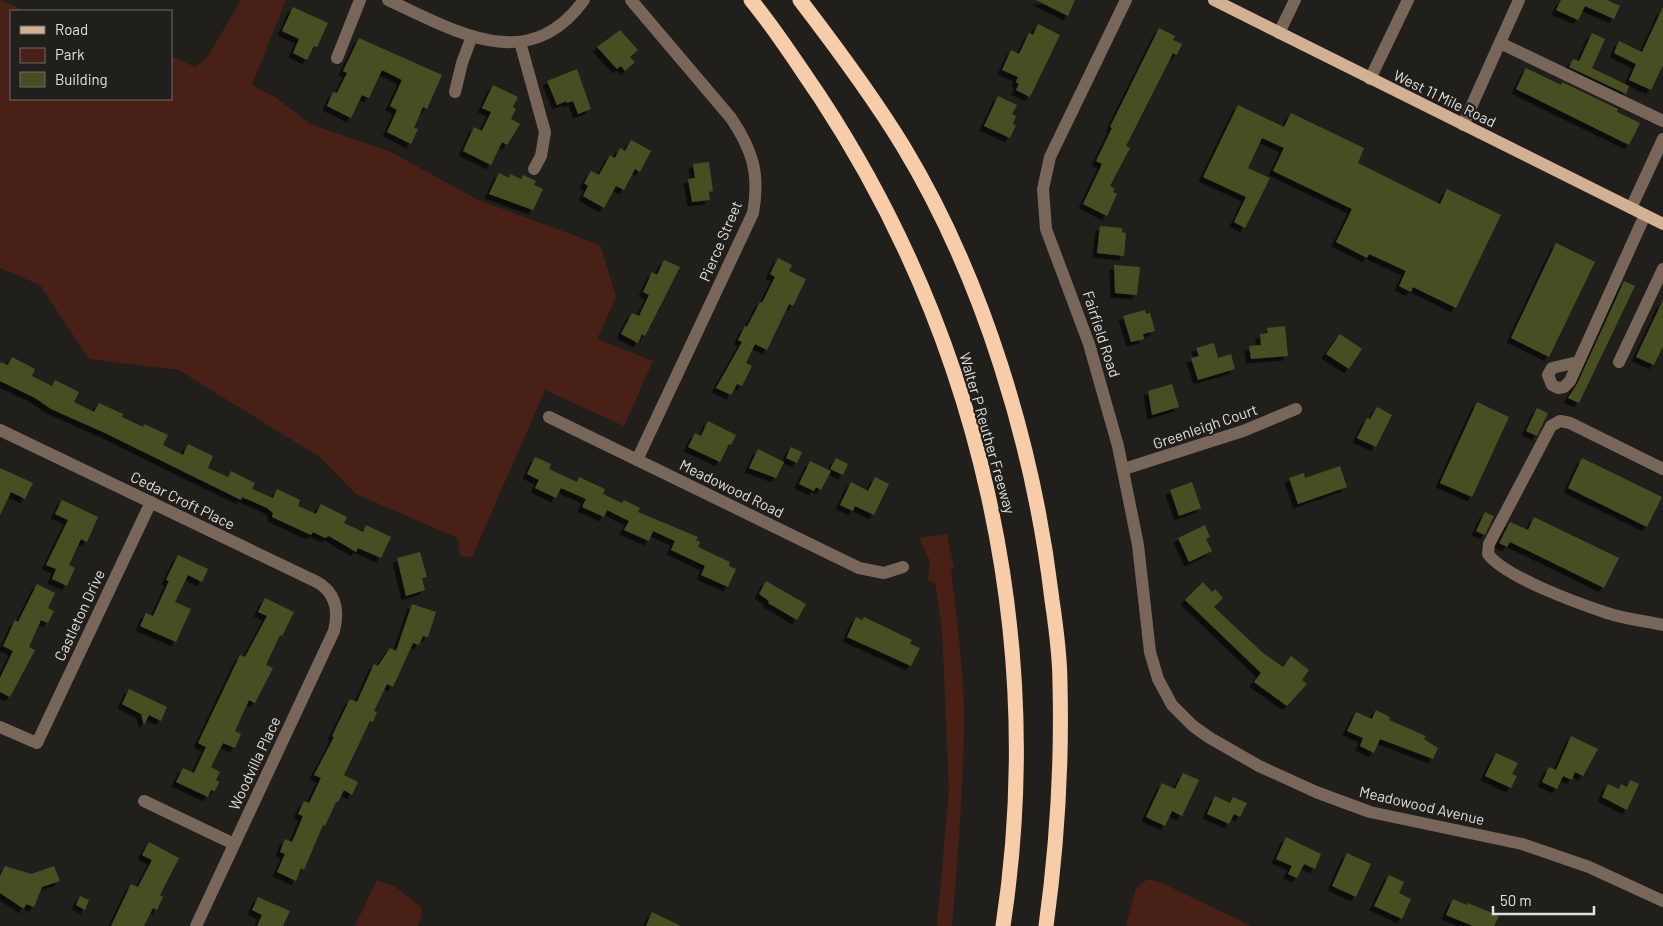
<svg xmlns="http://www.w3.org/2000/svg" width="1663" height="926" viewBox="0 0 1663 926" font-family="Barlow,sans-serif">
	<defs>
		<filter id="shadow"><feDropShadow dx="-4.5" dy="4.5" stdDeviation="0" flood-color="#0009"/></filter>
	</defs>
	<rect width="100%" height="100%" fill="#211f1c"/>
	<g fill="#492015">
		<polygon points="0,0 27,11 11,11 11,99 171,99 171,56 195,67 207,58 241,0 286,0 252,85 275,97 310,124 391,152 478,200 600,245 616,297 597,339 653,361 624,426 545,390 472,557 460,556 458,538 356,494 321,458 179,370 89,359 40,285 0,268"/>
		<path d="M947,534l7,34 -3,1c5,47 12,93 13,140 0,73 -6,145 -12,217h-15l12,-137 -7,-160 -7,-46 -7,-3 2,-19 -11,-23z"/>
		<polygon points="1148,879 1162,883 1251,926 1126,926 1136,888"/>
		<polygon points="377,880 394,886 421,907 421,918 417,926 355,926"/>
	</g>
	<g fill="#474f22" filter="url(#shadow)">
		<polygon points="1036,0 1075,0 1068,16"/>
		<polygon points="1561,0 1607,0 1620,6 1614,19 1585,6 1578,20 1556,10"/>
		<polygon points="293,7 328,23 317,47 314,46 307,60 293,53 299,39 282,31"/>
		<polygon points="1663,7 1663,65 1651,90 1629,80 1636,64 1614,53 1619,41 1642,52"/>
		<polygon points="1038,24 1060,35 1030,97 1016,90 1019,84 1016,82 1018,77 1002,70 1011,50 1019,54 1029,33 1033,35"/>
		<polygon points="1159,28 1175,36 1173,40 1182,44 1177,55 1173,53 1126,146 1130,148 1110,186 1115,189 1113,192 1117,194 1107,216 1083,204 1102,164 1096,161 1112,128 1110,127"/>
		<polygon points="620,30 638,50 630,57 635,62 625,71 621,66 617,69 597,47"/>
		<polygon points="1592,33 1605,39 1592,68 1629,86 1626,94 1569,67 1573,59 1579,61"/>
		<polygon points="359,38 442,75 427,109 423,107 414,128 418,129 411,144 387,132 397,110 390,106 402,80 382,70 369,98 362,95 351,118 327,106 333,92 337,93 347,73 343,71"/>
		<polygon points="1526,68 1561,85 1562,82 1618,109 1617,112 1640,123 1629,145 1516,89"/>
		<polygon points="577,69 591,109 578,114 573,101 567,103 566,101 557,105 547,81"/>
		<polygon points="493,85 518,97 513,107 516,109 511,119 520,124 507,145 502,142 491,165 463,151 474,127 482,131 491,112 482,108"/>
		<polygon points="998,96 1017,105 1012,114 1016,116 1013,124 1016,125 1010,138 984,126"/>
		<polygon points="1238,105 1284,127 1291,113 1364,148 1358,163 1440,204 1447,189 1501,215 1456,308 1413,287 1411,292 1399,286 1406,271 1369,254 1367,258 1336,242 1352,209 1273,171 1284,148 1262,138 1248,168 1270,178 1245,228 1234,222 1246,197 1203,177"/>
		<polygon points="631,140 651,151 640,172 635,169 624,190 616,186 604,208 583,196 588,186 584,183 591,171 599,175 610,155 615,158 620,148 625,151"/>
		<polygon points="709,162 713,191 709,192 710,200 692,202 688,179 695,178 693,164"/>
		<polygon points="499,173 509,178 510,174 521,179 523,175 536,181 534,185 543,189 533,210 489,194"/>
		<polygon points="1100,226 1122,228 1122,232 1126,233 1124,256 1097,253"/>
		<polygon points="1556,243 1595,262 1549,357 1511,338"/>
		<polygon points="778,258 792,265 789,271 806,279 793,306 789,304 767,350 755,344 746,363 752,366 742,386 737,384 731,395 716,388 742,342 738,340 745,326 747,327 760,302 762,303 775,277 770,274"/>
		<polygon points="664,260 680,267 645,336 642,334 638,343 621,334 632,313 639,316 649,295 643,292 652,272 657,275"/>
		<polygon points="1114,265 1140,267 1137,295 1115,293"/>
		<polygon points="1624,281 1635,286 1579,403 1568,398 1577,384"/>
		<polygon points="1663,300 1663,346 1654,365 1636,357"/>
		<polygon points="1145,310 1146,314 1150,313 1155,331 1143,334 1144,339 1131,342 1123,316"/>
		<polygon points="1285,326 1288,356 1251,359 1249,346 1261,345 1260,334 1268,333 1267,328"/>
		<polygon points="1340,334 1362,349 1349,369 1326,354"/>
		<polygon points="1214,343 1218,358 1231,354 1235,369 1198,380 1191,358 1199,356 1196,348"/>
		<polygon points="12,357 35,369 32,376 52,386 55,380 79,392 74,402 94,412 99,403 123,414 122,417 143,427 144,424 168,435 163,445 183,455 188,444 213,456 208,468 228,477 231,471 255,483 252,489 273,498 277,489 300,500 298,506 316,514 321,504 347,517 344,523 363,532 366,525 391,537 381,558 358,548 356,552 329,536 325,538 313,532 311,535 272,517 273,513 267,508 242,497 241,500 105,433 51,409 35,398 0,381 0,362 8,365"/>
		<polygon points="1172,384 1179,407 1152,415 1148,391"/>
		<polygon points="1477,402 1509,417 1472,497 1440,483"/>
		<polygon points="1377,407 1392,415 1376,447 1357,438 1367,418 1370,419"/>
		<polygon points="1537,408 1548,413 1537,436 1526,431"/>
		<polygon points="708,421 736,435 731,445 729,444 720,462 688,447 695,433 701,436"/>
		<polygon points="791,447 802,452 797,463 786,458"/>
		<polygon points="758,449 784,462 776,478 749,468"/>
		<polygon points="535,457 551,464 549,469 577,482 579,477 605,489 603,494 622,503 624,500 640,508 638,512 698,537 696,540 700,542 698,547 730,562 729,566 736,569 728,587 701,575 705,566 671,550 675,541 653,531 649,541 624,530 629,521 607,510 604,517 582,507 586,499 561,488 556,498 535,488 539,480 527,474"/>
		<polygon points="836,458 848,464 843,475 830,469"/>
		<polygon points="1582,458 1662,497 1647,527 1568,488"/>
		<polygon points="810,461 831,471 821,490 816,487 814,491 799,484"/>
		<polygon points="1340,466 1347,487 1298,504 1289,478 1304,473 1305,478"/>
		<polygon points="0,468 33,483 25,499 11,492 0,515"/>
		<polygon points="875,477 889,484 874,515 855,506 853,511 840,505 851,482 868,491"/>
		<polygon points="1192,482 1201,508 1179,516 1170,490"/>
		<polygon points="62,500 98,517 87,542 81,539 69,565 75,568 67,586 52,579 56,569 46,565 68,520 55,514"/>
		<polygon points="1485,512 1494,516 1485,535 1476,531"/>
		<polygon points="1534,517 1619,558 1604,588 1510,542 1507,547 1499,543 1510,522 1528,530"/>
		<polygon points="1205,525 1210,537 1206,539 1212,551 1189,562 1178,538"/>
		<polygon points="420,552 427,577 422,578 425,590 406,596 397,558"/>
		<polygon points="178,555 208,569 202,582 188,575 175,602 191,609 176,642 140,626 146,613 153,616 169,581 166,580"/>
		<polygon points="766,581 806,604 797,620 768,603 769,601 759,594"/>
		<polygon points="1203,582 1212,592 1215,589 1223,598 1214,607 1263,653 1283,667 1291,656 1309,670 1302,680 1307,684 1287,706 1254,682 1261,673 1185,600"/>
		<polygon points="37,584 55,593 48,608 54,611 48,623 41,620 29,647 35,650 10,697 0,692 0,678 13,651 3,646 15,620 18,622"/>
		<polygon points="265,598 294,612 282,636 280,635 266,665 273,668 255,703 249,700 235,731 241,734 235,748 223,743 211,767 220,772 216,780 219,782 215,791 211,790 208,797 176,782 183,768 194,773 206,747 198,743 240,655 245,657 267,616 258,612"/>
		<polygon points="412,604 436,612 428,637 423,636 419,645 413,643 393,687 387,684 374,711 377,712 373,722 370,721 344,775 358,782 352,795 344,790 338,802 336,802 325,826 323,825 304,870 301,868 296,881 277,872 285,854 280,852 285,839 292,842 303,816 298,814 304,801 309,803 321,778 314,775 334,737 332,736 350,699 357,702 374,664 378,666 390,648 396,651"/>
		<polygon points="856,617 862,620 864,617 912,640 910,644 920,648 911,666 847,637"/>
		<polygon points="129,689 167,707 161,721 149,715 144,725 141,714 122,704"/>
		<polygon points="1376,710 1390,717 1389,720 1426,736 1424,739 1438,748 1433,759 1380,739 1374,753 1360,746 1363,738 1347,731 1356,712 1372,719"/>
		<polygon points="1571,736 1598,749 1583,776 1575,772 1572,780 1563,776 1557,789 1542,782 1549,767 1556,770"/>
		<polygon points="1496,753 1518,763 1512,774 1517,776 1511,788 1485,776"/>
		<polygon points="1183,773 1199,780 1182,816 1172,811 1165,826 1146,817 1162,783 1175,789"/>
		<polygon points="1630,780 1639,784 1627,810 1602,797 1608,784 1619,789 1621,784 1627,787"/>
		<polygon points="1215,796 1230,803 1233,797 1247,803 1240,817 1234,814 1229,824 1207,814"/>
		<polygon points="1286,837 1321,854 1315,869 1304,864 1297,878 1288,874 1292,866 1276,859"/>
		<polygon points="149,842 179,858 160,895 163,897 157,910 153,908 144,926 111,926 131,884 138,887 152,860 142,855"/>
		<polygon points="1347,853 1371,864 1356,897 1332,886"/>
		<polygon points="5,866 31,874 54,866 60,881 42,887 34,907 26,904 24,909 0,893 0,876"/>
		<polygon points="1389,875 1404,882 1399,893 1411,899 1402,919 1374,906"/>
		<polygon points="80,896 89,900 85,910 76,905"/>
		<polygon points="258,897 290,911 283,926 257,926 262,915 252,910"/>
		<polygon points="1453,899 1467,905 1468,903 1499,916 1494,926 1473,926 1446,915"/>
		<polygon points="652,912 681,926 646,926"/>
	</g>
	<g fill="none" stroke-linecap="round" stroke-linejoin="round">
		<g stroke="#786759" stroke-width="12">
			<path d="M388,0c68,31 140,77 196,0"/>
			<path d="M631,0l100,118c22,33 29,56 22,95l-116,247"/>
			<polyline points="1126,0 1050,157 1043,189 1046,229 1089,344 1118,446 1138,545 1150,652 1158,679 1172,705 1193,726 1210,738 1259,766 1316,792 1370,812 1522,844 1589,867 1663,901"/>
			<polyline points="1279,33 1295,0"/>
			<polyline points="520,42 545,132 541,156 534,169"/>
			<polyline points="1500,43 1663,121"/>
			<polyline points="337,58 360,0"/>
			<polyline points="1370,79 1408,0"/>
			<polyline points="455,92 462,63 472,36"/>
			<polyline points="1463,125 1519,0"/>
			<polyline points="1631,208 1663,139"/>
			<polyline points="1578,362 1552,368 1548,375 1552,385 1558,388 1564,387 1570,381 1645,215"/>
			<polyline points="1619,362 1663,269"/>
			<polyline points="549,417 859,568 884,573 903,567"/>
			<path d="M0,430l317,152c19,11 22,29 17,49l-138,295"/>
			<polyline points="1124,469 1243,431 1296,409"/>
			<path d="M1663,469l-93,-46 -10,-2 -9,5 -62,118 -1,10c17,23 89,49 119,59 18,6 38,8 56,12"/>
			<polyline points="0,727 37,743 151,502"/>
			<polyline points="144,801 234,844"/>
		</g>
		<polyline stroke="#d2b092" stroke-width="12" points="1214,0 1663,224"/>
		<g stroke="#f7cda9" stroke-width="15">
			<path d="M751,0c25,30 47,65 69,97 160,244 227,540 183,829"/>
			<path d="M800,0c36,47 72,95 103,146 80,132 131,301 149,454 4,27 8,56 8,84 2,81 -3,162 -14,242"/>
		</g>
	</g>
	<g text-anchor="middle" dominant-baseline="central" stroke-width="4.5" stroke-linejoin="round" paint-order="stroke">
		<g font-size="15" fill="#e0dfdc" stroke="#211f1c">
			<text transform="translate(1445 98) rotate(26)">West 11 Mile Road</text>
			<text transform="translate(720 241) rotate(-67)">Pierce Street</text>
			<text transform="translate(1102 334) rotate(72)">Fairfield Road</text>
			<text transform="translate(1205 426) rotate(-19)">Greenleigh Court</text>
			<text transform="translate(988 433) rotate(74)">Walter P Reuther Freeway</text>
			<text transform="translate(732 488) rotate(26)">Meadowood Road</text>
			<text transform="translate(183 500) rotate(26)">Cedar Croft Place</text>
			<text transform="translate(79 615) rotate(-65)">Castleton Drive</text>
			<text transform="translate(254 763) rotate(-65)">Woodvilla Place</text>
			<text transform="translate(1422 805) rotate(13)">Meadowood Avenue</text>
		</g>
	</g>
	<rect x="10" y="10" width="162" height="90" fill="#211f1c" stroke="#6d6c69"/>
	<rect x="20" y="26" width="25" height="8" fill="#d2b092" stroke="#6d6c69"/>
	<text x="55" y="35" font-size="15" fill="#e0dfdc">Road</text>
	<rect x="20" y="48" width="25" height="15" fill="#492015" stroke="#6d6c69"/>
	<text x="55" y="60" font-size="15" fill="#e0dfdc">Park</text>
	<rect x="20" y="72" width="25" height="15" fill="#474f22" stroke="#6d6c69"/>
	<text x="55" y="85" font-size="15" fill="#e0dfdc">Building</text>
	<path d="M1493 906v8h101v-8" fill="none" stroke="#e0dfdc" stroke-width="2.5"/>
	<text x="1500" y="906" font-size="15" fill="#e0dfdc" stroke="#211f1c" stroke-width="4" paint-order="stroke">50 m</text>
</svg>
